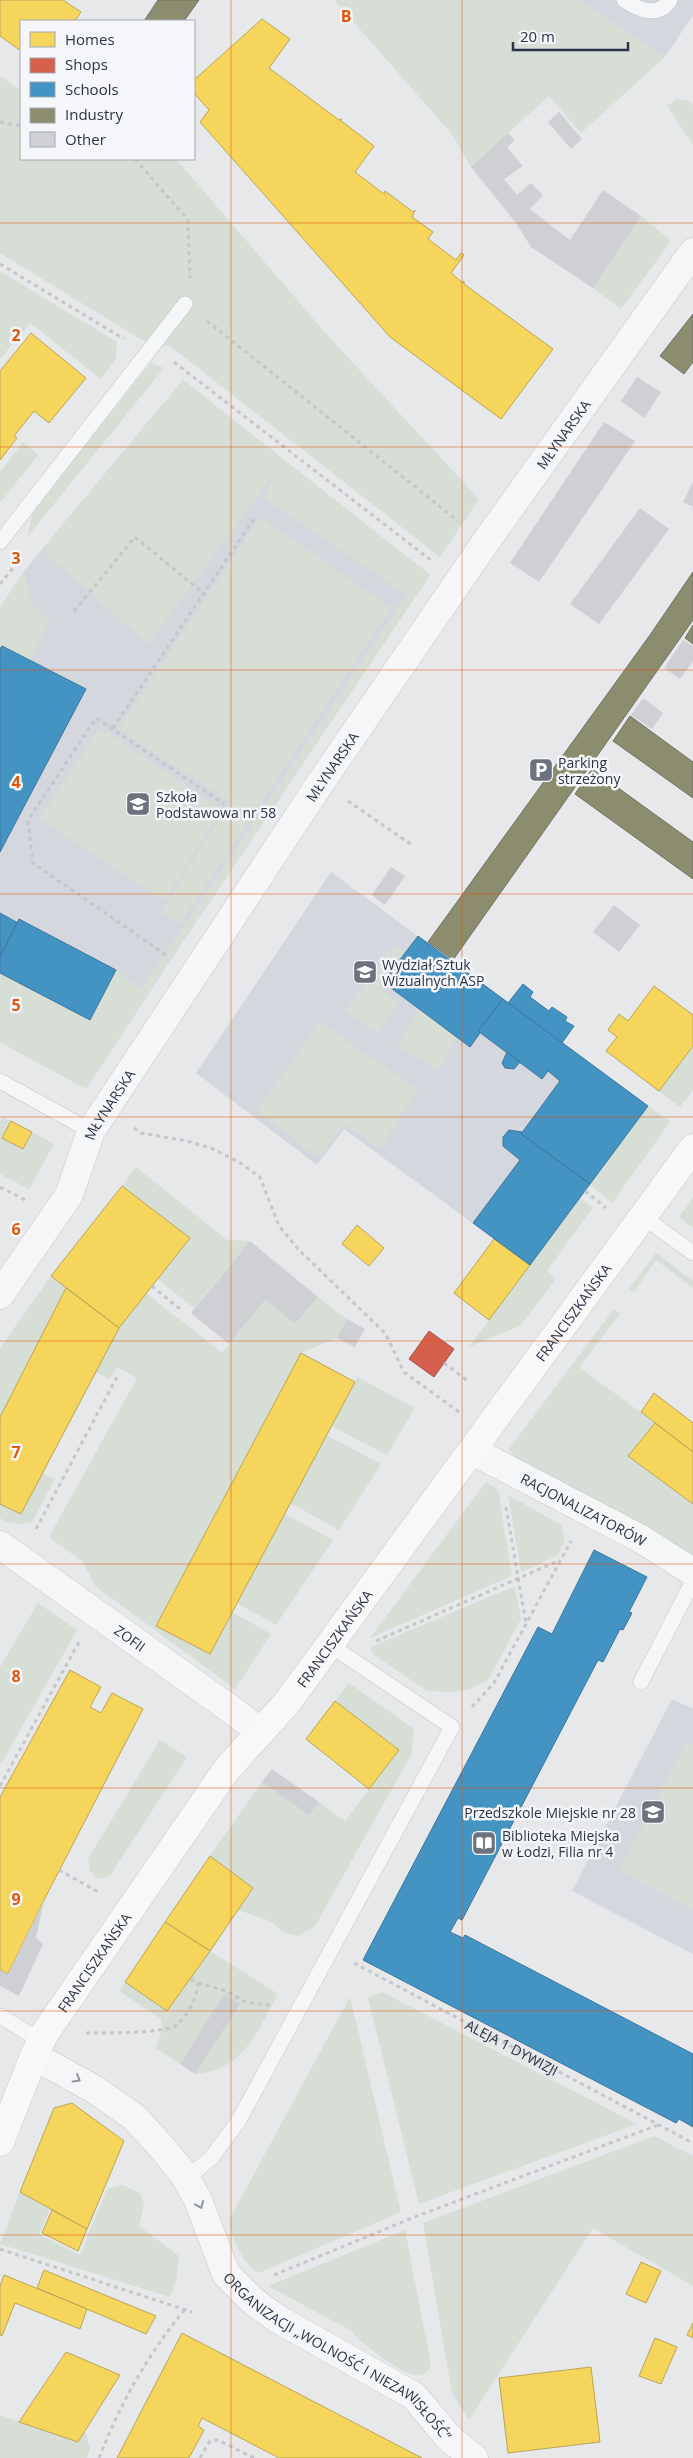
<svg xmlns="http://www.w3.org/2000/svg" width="693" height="2458" viewBox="0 0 693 2458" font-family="'Open Sans',sans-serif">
	<rect width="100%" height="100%" fill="#e6e8ea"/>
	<g fill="#d4d7dd">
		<polygon points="577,0 693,0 693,15 665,57"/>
		<polygon points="183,380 430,575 172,958 86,1089 0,1042 0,649 24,571"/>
		<polygon points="331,872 648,1106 530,1265 344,1129 317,1165 196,1073"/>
		<polygon points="672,1699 693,1709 693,1954 572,1891"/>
	</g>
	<g fill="#d6ded6">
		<polygon points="334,0 577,0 665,57 581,133 549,96 471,167 451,133"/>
		<polygon points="0,76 21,91 21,159 176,159 329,337 479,499 440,557 170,346 142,340 0,253"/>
		<polygon points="676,99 690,101 693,105 693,145 667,106"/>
		<polygon points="641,216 671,241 621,309 593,288"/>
		<polygon points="0,271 117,342 116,359 101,379 30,323 0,359"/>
		<polygon points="151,363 164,368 28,536 33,509"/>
		<polygon points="183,380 430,575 172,958 86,1089 0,1042 0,973 90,1020 116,970 141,989 406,595 264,498 276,472 148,644 49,557 45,546"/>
		<polygon points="23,442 38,455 0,503 0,472"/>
		<polygon points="260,517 392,608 180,924 161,912 230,802 118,729"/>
		<polygon points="24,571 33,606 50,619 31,660 2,646 0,649 0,607"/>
		<polygon points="100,728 222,809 164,901 39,819"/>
		<polygon points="393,945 406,953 379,988 398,1002 378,1034 345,1011"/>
		<polygon points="419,1008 458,1038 438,1070 397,1046"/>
		<polygon points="319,1021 418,1090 380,1149 345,1124 318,1158 257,1111"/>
		<polygon points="693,1046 693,1090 680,1107 659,1091"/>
		<polygon points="648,1106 670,1122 612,1203 590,1185"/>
		<polygon points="3,1117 11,1121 2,1138 23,1149 32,1132 54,1144 29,1189 0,1174 0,1122"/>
		<polygon points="136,1167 227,1240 250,1241 194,1308 157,1279 189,1238 122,1186"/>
		<polygon points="580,1198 593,1207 547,1271 556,1279 520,1326 469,1347"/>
		<polygon points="693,1198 693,1228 679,1217"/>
		<polygon points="656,1253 693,1281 693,1288 656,1260 634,1292 629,1289"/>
		<polygon points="51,1276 66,1288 0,1417 0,1348"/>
		<polygon points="146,1293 222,1353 265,1300 295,1324 318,1297 347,1319 337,1338 301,1353 156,1625 210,1654 232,1612 271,1634 235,1689 95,1586 83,1562 49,1537 137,1378 117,1367 110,1379 95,1372 119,1328"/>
		<polygon points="614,1309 620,1314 579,1367 655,1423 628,1456 693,1504 693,1556 517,1459 509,1449"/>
		<polygon points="357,1377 415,1408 387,1455 331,1426"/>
		<polygon points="326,1435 381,1464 339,1530 290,1503"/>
		<path d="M42,1473l13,6 -23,43c-12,3 -22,3 -32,-4v-14l21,10z"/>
		<polygon points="486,1482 498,1490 512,1576 370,1638"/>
		<polygon points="508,1495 561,1525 565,1540 557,1556 521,1572"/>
		<polygon points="285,1514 333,1540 276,1625 237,1603"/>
		<polygon points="515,1586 521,1619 488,1680 470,1689 449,1692 427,1691 373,1654 371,1647"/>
		<polygon points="38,1603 77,1630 4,1759 0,1763 0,1667"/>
		<polygon points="349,1683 414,1729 411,1755 315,1926 299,1936 284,1933 270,1921 238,1910 252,1888 210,1856 262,1782 309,1815 319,1802 345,1821 399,1750 335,1701"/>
		<polygon points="160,1740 187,1757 111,1874 104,1878 97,1878 90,1871 88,1859"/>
		<polygon points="686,1742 693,1745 693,1910 619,1871"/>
		<path d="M210,1951l68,43c-21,38 -34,76 -83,80l44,-70 -15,-9 -44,69 -24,-16 6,-18 -1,-11 -42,-28 6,-9 42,29z"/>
		<polygon points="382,1992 637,2124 419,2204 368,1998"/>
		<path d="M350,1997l51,215 -143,61c-16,-12 -27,-33 -29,-53z"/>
		<polygon points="654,2136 693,2156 693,2286 593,2228 469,2420 452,2393 423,2223"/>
		<polygon points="123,2185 141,2194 144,2204 139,2226 179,2256 177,2277 170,2297 0,2244 20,2192 50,2209 39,2234 80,2255 107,2189"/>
		<path d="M405,2230l26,135 -5,8c-3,1 -8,3 -11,2 -16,-3 -55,-32 -65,-45l-82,-44z"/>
		<polygon points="0,2415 78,2442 85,2431 90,2449 87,2458 0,2458"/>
	</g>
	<g fill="#f6d55c" stroke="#b9a555">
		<polygon points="0,0 63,0 81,12 75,21 21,21 21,51 0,36"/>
		<polygon points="262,19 290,39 269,68 339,120 342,119 340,120 374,146 355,172 384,194 385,191 413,212 415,210 412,217 433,232 428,239 456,260 461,253 464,255 451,273 463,283 464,281 464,284 553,349 501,419 390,337 200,122 209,110 194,93 194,80"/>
		<polygon points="31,333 86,378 49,423 34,411 14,436 17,438 0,460 0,371"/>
		<polygon points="654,986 693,1015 693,1046 659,1091 606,1051 617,1037 608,1030 619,1014 628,1021"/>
		<polygon points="11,1121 32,1132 23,1149 2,1138"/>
		<polygon points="122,1186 190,1238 119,1328 51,1276"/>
		<polygon points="357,1225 384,1248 369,1266 342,1244"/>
		<polygon points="494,1239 530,1265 489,1320 454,1293"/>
		<polygon points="66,1288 119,1328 21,1514 0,1504 0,1417"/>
		<polygon points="301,1353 355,1382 210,1654 156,1626"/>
		<polygon points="654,1393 693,1423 693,1452 641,1412"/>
		<polygon points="655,1423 693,1452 693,1504 628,1456"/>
		<polygon points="70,1670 101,1687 90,1707 101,1713 112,1693 143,1709 45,1898 8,1974 0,1970 0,1797"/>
		<polygon points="335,1701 399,1750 369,1789 306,1739"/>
		<polygon points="210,1856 253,1888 210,1951 165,1922"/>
		<polygon points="165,1922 210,1951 167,2011 125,1982"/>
		<polygon points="72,2103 124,2141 87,2229 20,2192 54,2108"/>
		<polygon points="52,2210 87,2229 78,2251 42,2233"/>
		<polygon points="641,2262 661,2271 646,2303 626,2294"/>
		<polygon points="44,2270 156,2316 146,2334 37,2288"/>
		<polygon points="4,2275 87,2309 80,2329 15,2303 2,2336 0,2335 0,2286"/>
		<polygon points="693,2323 693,2338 687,2335"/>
		<polygon points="182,2333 422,2458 279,2458 202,2418 198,2426 204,2430 189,2458 117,2458"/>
		<polygon points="655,2338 677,2347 661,2384 639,2376"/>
		<polygon points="66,2352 120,2375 78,2442 19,2422"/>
		<polygon points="591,2367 600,2442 508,2453 499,2378"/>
	</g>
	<polygon fill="#d6604d" stroke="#a3534b" points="429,1331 454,1349 434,1377 409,1359"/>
	<g fill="#4393c3" stroke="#3c769d">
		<polygon points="2,646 86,689 0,852 0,649"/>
		<polygon points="0,913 18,923 0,957"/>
		<polygon points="19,919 116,970 90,1020 0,973 0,957"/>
		<polygon points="418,936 503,999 478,1031 480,1033 470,1047 383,982"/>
		<polygon points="523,984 533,992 530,997 549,1011 552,1007 567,1017 565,1021 574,1026 562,1043 508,1003"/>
		<polygon points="503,999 648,1106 590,1184 521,1134 560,1081 548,1071 542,1079 478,1031"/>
		<polygon points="507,1052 520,1062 514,1069 505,1068 502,1063"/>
		<polygon points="509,1130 522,1132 521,1134 590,1184 530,1265 473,1223 520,1160 503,1146 503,1137"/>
		<polygon points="594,1550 647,1577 629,1612 632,1613 623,1630 620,1629 603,1662 598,1660 462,1920 458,1918 450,1932 463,1938 465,1935 693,2054 693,2127 679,2119 676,2123 363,1960 538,1627 552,1634"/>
	</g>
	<g fill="#8c8c6e" stroke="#6f7262">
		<polygon points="158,0 199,0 184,21 144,21"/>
		<polygon points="693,314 693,362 684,374 660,356"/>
		<polygon points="693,572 693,620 453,960 428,942 650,635"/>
		<polygon points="693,625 693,644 685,638"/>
		<polygon points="630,716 693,762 693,798 613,741"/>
		<polygon points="592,769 693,842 693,879 575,794"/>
	</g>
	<g fill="#ced0d3">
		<polygon points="559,112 582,139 571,149 548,122"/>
		<polygon points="508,133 515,140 507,147 523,166 504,179 517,195 531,183 543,195 530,209 570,240 603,190 641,216 593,288 531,247 516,223 471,167"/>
		<polygon points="637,377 661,392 644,418 621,401"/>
		<polygon points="604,422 635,441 539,582 510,563"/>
		<polygon points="693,482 693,507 683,502"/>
		<polygon points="640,508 669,529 599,624 570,604"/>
		<polygon points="683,640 693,646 693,661 680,679 664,668"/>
		<polygon points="643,698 663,713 652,729 631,715"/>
		<polygon points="391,867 405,876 385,905 372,895"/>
		<polygon points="614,905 640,925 619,952 593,932"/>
		<polygon points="250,1241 318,1297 295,1324 265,1300 229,1344 191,1313"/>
		<polygon points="347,1319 365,1329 355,1347 337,1338"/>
		<polygon points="272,1769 319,1802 309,1815 262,1782"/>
		<polygon points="44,1900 36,1938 43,1944 19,1996 0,1986 0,1970 8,1974"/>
		<polygon points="224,1994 240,2004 195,2074 180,2064"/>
	</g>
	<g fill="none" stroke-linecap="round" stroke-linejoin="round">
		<defs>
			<g id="lane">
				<path d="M624,0c14,10 34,18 46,0"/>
				<polyline points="0,542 185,304"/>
				<polyline points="0,1081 91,1131"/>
				<polyline points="643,1217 693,1253"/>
				<polyline points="641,1682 693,1581"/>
				<polyline points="0,2016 41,2041"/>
				<polyline points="186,2179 212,2157 239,2120 452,1727 330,1645"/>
			</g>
			<g id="street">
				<path id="s2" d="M0,1295l69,-100 22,-64 230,-349 164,-239 208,-291"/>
				<path id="s3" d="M473,1451l168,88 52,33"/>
				<path id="s4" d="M0,1545l229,163 32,24"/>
				<path id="s5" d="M34,2056l60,33 40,28 24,26 25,30 15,27 28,74 27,27 23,17 138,78 35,42 25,20"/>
			</g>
			<g id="secondary">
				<path id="s6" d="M0,2142l34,-86 11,-23 182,-264 59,-65 407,-556"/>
			</g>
		</defs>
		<use href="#lane" stroke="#c4c6c8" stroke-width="16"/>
		<use href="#street" stroke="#c4c6c8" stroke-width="29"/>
		<use href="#secondary" stroke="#c4c6c8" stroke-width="29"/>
		<g stroke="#c5c6ca" stroke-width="3" stroke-dasharray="4 4" stroke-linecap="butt">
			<polyline points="0,122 21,126"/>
			<polyline points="135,159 188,220 190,278"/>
			<polyline points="0,264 124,339"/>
			<polyline points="207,321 458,521"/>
			<polyline points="174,362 432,561"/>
			<polyline points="0,584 14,567"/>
			<polyline points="74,611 135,537 203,593"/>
			<polyline points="113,728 256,516"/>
			<polyline points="348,801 412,845"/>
			<polyline points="166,955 33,863 28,820 96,718 224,804"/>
			<polyline points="134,1128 141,1133 187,1141 211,1148 239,1162 260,1177 279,1226 299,1250 385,1333 404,1372 459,1412"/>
			<polyline points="0,1187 25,1200"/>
			<polyline points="585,1191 606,1208"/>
			<polyline points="152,1286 181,1310"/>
			<polyline points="444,1363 469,1382"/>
			<polyline points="506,1507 526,1624"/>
			<polyline points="36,1529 118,1375"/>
			<polyline points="376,1641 560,1560"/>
			<polyline points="472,1707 494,1683 571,1541"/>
			<polyline points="0,1786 79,1642"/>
			<polyline points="59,1870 100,1893"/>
			<path id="s1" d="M354,1963l339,180"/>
			<polyline points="198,1983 226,1991 247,2003 271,2005"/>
			<path d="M86,2033c17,0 81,1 92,-9 10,-9 19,-27 20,-41l-9,-5"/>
			<polyline points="0,2249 192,2312"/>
			<polyline points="274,2275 412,2218 658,2125"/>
			<path d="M99,2458c22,-56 48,-102 86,-149"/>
			<polyline points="200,2458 210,2441 218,2440 254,2458"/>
		</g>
		<use href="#lane" stroke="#f5f6f7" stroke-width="15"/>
		<use href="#street" stroke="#f5f6f7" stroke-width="28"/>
		<use href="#secondary" stroke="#f8f8f8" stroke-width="28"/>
	</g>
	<defs><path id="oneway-chevron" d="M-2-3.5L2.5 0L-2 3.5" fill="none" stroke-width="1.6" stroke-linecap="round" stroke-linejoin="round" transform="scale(1.25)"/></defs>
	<g stroke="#90959e">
		<use href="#oneway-chevron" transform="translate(77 2079) rotate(30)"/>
		<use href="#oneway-chevron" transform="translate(200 2205) rotate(68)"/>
	</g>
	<path fill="none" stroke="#df570f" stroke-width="1" stroke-opacity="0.55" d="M231,0v2458M462,0v2458M0,223h693M0,447h693M0,670h693M0,894h693M0,1117h693M0,1341h693M0,1564h693M0,1788h693M0,2011h693M0,2235h693"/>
	<defs>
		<symbol id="parking-square" viewBox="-11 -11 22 22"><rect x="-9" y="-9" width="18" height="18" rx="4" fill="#6c737f" stroke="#f4f6f9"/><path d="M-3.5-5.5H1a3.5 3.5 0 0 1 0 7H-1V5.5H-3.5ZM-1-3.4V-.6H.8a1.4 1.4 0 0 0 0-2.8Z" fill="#fff"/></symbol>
		<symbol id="school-square" viewBox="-11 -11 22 22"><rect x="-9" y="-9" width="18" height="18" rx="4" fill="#6c737f" stroke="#f4f6f9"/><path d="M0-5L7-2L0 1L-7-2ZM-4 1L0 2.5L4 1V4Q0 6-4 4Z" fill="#fff"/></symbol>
		<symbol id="university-square" viewBox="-11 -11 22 22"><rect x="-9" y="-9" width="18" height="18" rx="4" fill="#6c737f" stroke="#f4f6f9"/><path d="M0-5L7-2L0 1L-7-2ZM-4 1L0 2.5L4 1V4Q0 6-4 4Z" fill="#fff"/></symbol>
		<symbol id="library-square" viewBox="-11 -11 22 22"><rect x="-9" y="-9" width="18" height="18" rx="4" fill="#6c737f" stroke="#f4f6f9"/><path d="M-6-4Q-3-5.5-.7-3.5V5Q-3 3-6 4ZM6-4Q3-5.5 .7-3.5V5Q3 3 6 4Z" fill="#fff"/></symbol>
	</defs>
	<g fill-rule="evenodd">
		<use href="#parking-square" x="527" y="756" width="28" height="28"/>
		<use href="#school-square" x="124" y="790" width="28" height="28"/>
		<use href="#university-square" x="351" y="958" width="28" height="28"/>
		<use href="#school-square" x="639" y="1798" width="28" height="28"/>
		<use href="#library-square" x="470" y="1829" width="28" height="28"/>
	</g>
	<g text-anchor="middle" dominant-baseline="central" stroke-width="5" stroke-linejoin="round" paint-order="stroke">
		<g font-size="14" fill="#2b3445" stroke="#f4f6f9">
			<text stroke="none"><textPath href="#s2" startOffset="1031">MŁYNARSKA</textPath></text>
			<text stroke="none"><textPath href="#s2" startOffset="626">MŁYNARSKA</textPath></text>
			<text stroke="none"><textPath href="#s2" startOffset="221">MŁYNARSKA</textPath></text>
			<text stroke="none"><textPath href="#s6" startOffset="1012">FRANCISZKAŃSKA</textPath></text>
			<text stroke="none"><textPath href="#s3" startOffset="125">RACJONALIZATORÓW</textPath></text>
			<text stroke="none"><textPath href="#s4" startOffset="160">ZOFII</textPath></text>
			<text stroke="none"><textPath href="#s6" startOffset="608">FRANCISZKAŃSKA</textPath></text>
			<text stroke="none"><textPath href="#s6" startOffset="204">FRANCISZKAŃSKA</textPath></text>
			<text stroke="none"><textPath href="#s1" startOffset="179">ALEJA 1 DYWIZJI</textPath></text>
			<text stroke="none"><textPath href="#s5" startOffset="442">ORGANIZACJI „WOLNOŚĆ I NIEZAWISŁOŚĆ”</textPath></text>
		</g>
		<g font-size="14" fill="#2b3445" stroke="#f4f6f9" text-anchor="start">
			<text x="558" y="762">Parking<tspan x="558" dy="16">strzeżony</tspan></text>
			<text x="156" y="796">Szkoła<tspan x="156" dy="16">Podstawowa nr 58</tspan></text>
			<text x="382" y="964">Wydział Sztuk<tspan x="382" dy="16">Wizualnych ASP</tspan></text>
			<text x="636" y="1812" text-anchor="end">Przedszkole Miejskie nr 28</text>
			<text x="502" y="1835">Biblioteka Miejska<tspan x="502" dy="16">w Łodzi, Filia nr 4</tspan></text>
		</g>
	</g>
	<g font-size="16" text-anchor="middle" font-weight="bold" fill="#df570f" stroke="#f4f6f9" stroke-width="5" stroke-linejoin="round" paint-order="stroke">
		<text x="346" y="22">B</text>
		<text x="16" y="341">2</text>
		<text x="16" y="564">3</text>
		<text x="16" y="788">4</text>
		<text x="16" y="1011">5</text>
		<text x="16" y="1235">6</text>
		<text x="16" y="1458">7</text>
		<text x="16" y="1682">8</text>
		<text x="16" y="1905">9</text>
	</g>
	<rect x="20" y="20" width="175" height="140" fill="#f4f6f9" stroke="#a4a8b1"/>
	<rect x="30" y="32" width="25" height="15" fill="#f6d55c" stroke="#a4a8b1"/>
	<text x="65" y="45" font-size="15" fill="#2b3445">Homes</text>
	<rect x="30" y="58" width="25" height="15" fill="#d6604d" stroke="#a4a8b1"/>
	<text x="65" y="70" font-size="15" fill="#2b3445">Shops</text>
	<rect x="30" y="82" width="25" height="15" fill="#4393c3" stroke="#a4a8b1"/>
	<text x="65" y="95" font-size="15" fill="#2b3445">Schools</text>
	<rect x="30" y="108" width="25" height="15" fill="#8c8c6e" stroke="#a4a8b1"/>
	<text x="65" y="120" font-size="15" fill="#2b3445">Industry</text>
	<rect x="30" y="132" width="25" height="15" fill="#ced0d3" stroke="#a4a8b1"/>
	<text x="65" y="145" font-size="15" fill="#2b3445">Other</text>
	<path d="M513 42v8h115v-8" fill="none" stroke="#2b3445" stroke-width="2.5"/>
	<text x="520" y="42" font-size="15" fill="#2b3445" stroke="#f4f6f9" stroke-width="4" paint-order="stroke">20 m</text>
</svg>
